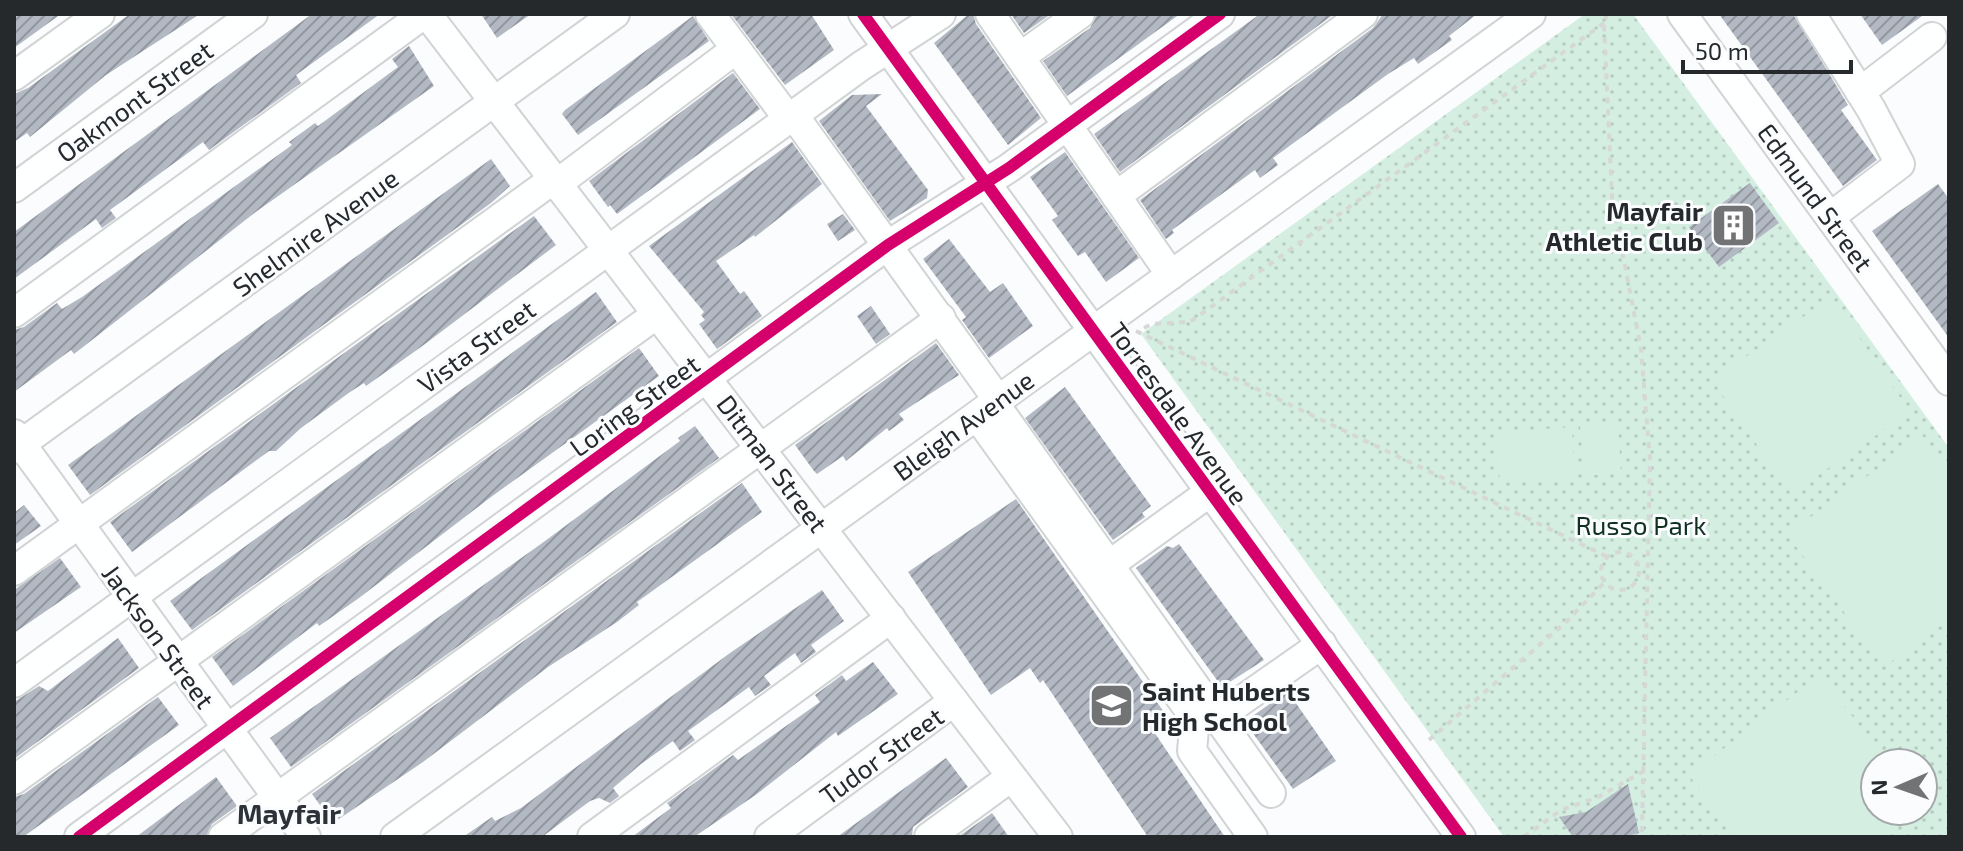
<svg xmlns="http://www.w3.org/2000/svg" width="1963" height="851" viewBox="0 0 1963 851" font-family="'Exo 2',sans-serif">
	<defs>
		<pattern id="park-dots" width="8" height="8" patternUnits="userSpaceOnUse" patternTransform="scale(2)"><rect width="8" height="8" fill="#d4efe1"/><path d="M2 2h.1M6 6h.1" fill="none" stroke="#b6cdc1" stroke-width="1.8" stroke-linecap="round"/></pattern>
		<pattern id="building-hatch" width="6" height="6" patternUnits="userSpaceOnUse" patternTransform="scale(2)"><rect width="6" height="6" fill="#b2b9c3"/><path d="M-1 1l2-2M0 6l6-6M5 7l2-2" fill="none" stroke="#91969f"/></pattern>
	</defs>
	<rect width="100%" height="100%" fill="#fbfcfd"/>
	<path fill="url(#park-dots)" fill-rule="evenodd" d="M1585,14h48l316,434v389h-445l-363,-503zM1875,763h48v48h-48z"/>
	<g fill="#d4efe1">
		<polygon points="1832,297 1910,412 1791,494 1712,380"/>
		<polygon points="1618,423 1621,473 1584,476 1580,425"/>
		<polygon points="1572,427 1575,478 1500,483 1496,432"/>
		<polygon points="1923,436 1949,471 1949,620 1884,667 1787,534"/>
		<polygon points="1820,675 1889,763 1875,763 1875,811 1918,811 1882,837 1733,837 1689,775"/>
	</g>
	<g fill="url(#building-hatch)">
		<polygon points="14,14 61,14 14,48"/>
		<polygon points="130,14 200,14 106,75 30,137 27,133 14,142 14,94 28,88"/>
		<polygon points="312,14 380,14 296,75 301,83 209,150 203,142 110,210 116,218 102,228 96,219 14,279 14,232"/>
		<polygon points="481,14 531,14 497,38"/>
		<polygon points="731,14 811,14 834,50 785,85"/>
		<polygon points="969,14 973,14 976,24 1041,118 1008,145 934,43"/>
		<polygon points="1011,14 1051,14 1024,33"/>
		<polygon points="1097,14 1180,14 1067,96 1043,61 1090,28"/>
		<polygon points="1260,14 1334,14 1120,172 1094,134"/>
		<polygon points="1383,14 1477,14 1449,36 1452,40 1418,64 1414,58 1388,74 1273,158 1278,165 1260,178 1255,170 1172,230 1174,233 1166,239 1140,200 1373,28"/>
		<polygon points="1719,14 1793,14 1848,105 1841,110 1877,160 1843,186"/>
		<polygon points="1860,14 1925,14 1882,45"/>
		<polygon points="693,16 709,41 578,135 562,114 565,110"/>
		<polygon points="409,46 434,86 257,211 74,354 71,350 14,392 14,330 24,327 57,303 62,309 82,297 292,145 289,142 315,123 318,126 398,67 392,59"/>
		<polygon points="733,73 760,109 617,214 610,205 608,207 589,181"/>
		<polygon points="882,94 866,106 928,190 927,198 890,221 819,121 852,95"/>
		<polygon points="792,142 822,184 755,237 754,235 716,261 740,294 744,291 762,316 717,349 699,324 705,320 701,315 704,312 649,246"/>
		<polygon points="1065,152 1139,258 1106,282 1085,252 1078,256 1052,220 1058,216 1030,177"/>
		<polygon points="491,159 510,186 491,203 90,495 68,465"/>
		<polygon points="1750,183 1779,223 1719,267 1689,227"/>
		<polygon points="1938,184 1949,199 1949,338 1872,231"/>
		<polygon points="843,214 855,230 838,241 827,224"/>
		<polygon points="534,216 556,245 421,347 366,386 364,383 350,392 301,428 276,451 269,451 132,552 110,522"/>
		<polygon points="949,239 990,292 1003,283 1033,326 989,358 962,320 966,317 923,259"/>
		<polygon points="596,292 617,322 192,630 170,601"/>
		<polygon points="871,306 890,334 876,344 857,316"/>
		<polygon points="936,343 959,375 899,414 904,420 889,431 887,428 846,461 843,456 817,474 814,471 795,445"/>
		<polygon points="639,348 659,376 491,497 359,598 319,626 317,623 233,686 212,657"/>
		<polygon points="1065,387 1151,506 1142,513 1145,517 1113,540 1025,418"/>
		<polygon points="695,426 719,458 291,767 270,738 545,541 680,441 678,438"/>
		<polygon points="742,483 762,512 637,602 639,605 617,622 548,667 423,762 333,823 312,794"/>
		<polygon points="1016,499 1168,718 1152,729 1225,837 1148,837 1043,680 1040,683 1030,668 991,695 908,572"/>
		<polygon points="24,505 41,526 14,545 14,513"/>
		<polygon points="1179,544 1264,660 1222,687 1136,568 1167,546 1173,548"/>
		<polygon points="60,558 81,587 14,633 14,590"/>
		<polygon points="822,590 844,621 811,645 816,652 801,663 795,653 764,676 771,685 755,696 749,687 688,731 695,740 680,751 673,741 641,764 613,788 619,796 610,803 599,798 590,801 542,837 463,837 492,817 495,821 521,808 730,653"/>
		<polygon points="118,638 139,668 14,759 14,702 39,686 48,691"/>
		<polygon points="873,662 898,694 838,736 836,732 757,794 694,837 632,837 671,808 667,803 733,755 738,760 820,702 815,695 842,675 846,681"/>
		<polygon points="1285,693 1291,696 1336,761 1293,789 1247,725 1247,720"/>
		<polygon points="158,697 179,725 23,837 14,837 14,797 24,794"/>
		<polygon points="946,758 968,787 913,827 912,837 837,837"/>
		<polygon points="216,777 237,806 212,824 206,837 136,837"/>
		<polygon points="1628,784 1639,833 1624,837 1573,837 1559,817 1586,812"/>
		<polygon points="992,813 1009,837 958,837"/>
	</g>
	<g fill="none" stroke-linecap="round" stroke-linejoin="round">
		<defs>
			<g id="minor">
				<polyline points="427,14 1058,837"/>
				<polyline points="710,14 790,121"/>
				<polyline points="863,14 1461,837"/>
				<polyline points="990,14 1171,275"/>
				<polyline points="1682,14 1949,381"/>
				<polyline points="1811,14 1871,109 1900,164 1830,217"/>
				<polyline points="1020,57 1080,14"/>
				<polyline points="14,76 100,14"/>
				<polyline points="1860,92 1932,37"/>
				<polyline points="795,117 998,400"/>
				<polyline points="558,183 736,49"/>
				<polyline points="14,188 253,14"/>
				<polyline points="1116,196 1363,14"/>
				<polyline points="14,313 424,14"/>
				<polyline points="994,403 1271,793"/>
				<polyline points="977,416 1195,718 1192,751 1253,837"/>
				<polyline points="14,434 306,837"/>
				<polyline points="14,449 615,14"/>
				<polyline points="1109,565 1210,492"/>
				<polyline points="14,571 555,178"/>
				<polyline points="14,683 861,66 941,14"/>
				<polyline points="1218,717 1322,644"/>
				<polyline points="14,780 657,314"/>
				<polyline points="79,837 888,245 1009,168 1220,14"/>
				<polyline points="223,837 941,318"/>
				<polyline points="395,837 1531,14"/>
				<polyline points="592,837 891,618"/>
				<polyline points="769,837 954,701"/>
				<polyline points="929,837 1011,777"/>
			</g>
		</defs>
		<use href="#minor" stroke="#d1d3d5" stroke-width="32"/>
		<g stroke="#d6d7d7" stroke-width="4" stroke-dasharray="6 6" stroke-linecap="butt">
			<polyline points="1607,14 1604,23 1612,198 1641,349 1650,460 1642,830 1637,837"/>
			<polyline points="1144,328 1152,324 1190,322 1604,23"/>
			<polyline points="1136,331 1608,557"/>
			<circle cx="1620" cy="571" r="19"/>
			<polyline points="1429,740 1565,623 1605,582"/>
			<polyline points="1524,837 1561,810 1598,797 1644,771"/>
		</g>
		<use href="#minor" stroke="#feffff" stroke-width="28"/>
		<defs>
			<g id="cycleway">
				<polyline points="863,14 1461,837"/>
				<polyline points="79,837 888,245 1009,168 1220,14"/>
			</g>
		</defs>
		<use href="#cycleway" stroke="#fafcfe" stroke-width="17"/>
		<use href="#cycleway" stroke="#d6006c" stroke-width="12"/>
	</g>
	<defs>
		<symbol id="building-square" viewBox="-11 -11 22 22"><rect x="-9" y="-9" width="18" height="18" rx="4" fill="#717375" stroke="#fafcfe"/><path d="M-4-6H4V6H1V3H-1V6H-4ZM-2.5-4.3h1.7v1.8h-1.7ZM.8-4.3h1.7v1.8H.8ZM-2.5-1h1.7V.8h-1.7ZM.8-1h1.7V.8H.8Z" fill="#fff"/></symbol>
		<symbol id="school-square" viewBox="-11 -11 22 22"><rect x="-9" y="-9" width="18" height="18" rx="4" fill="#717375" stroke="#fafcfe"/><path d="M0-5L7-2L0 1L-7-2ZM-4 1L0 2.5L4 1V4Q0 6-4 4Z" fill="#fff"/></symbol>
	</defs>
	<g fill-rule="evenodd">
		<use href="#building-square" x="1708" y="200" width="51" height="51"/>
		<use href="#school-square" x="1086" y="680" width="51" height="51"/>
	</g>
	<g text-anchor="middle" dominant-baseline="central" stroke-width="6" stroke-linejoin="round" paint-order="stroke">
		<g font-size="26" fill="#26292c" stroke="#fafcfe">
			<text transform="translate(134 101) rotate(-36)">Oakmont Street</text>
			<text transform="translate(1816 197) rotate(54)">Edmund Street</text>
			<text transform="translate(315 232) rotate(-36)">Shelmire Avenue</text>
			<text transform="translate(476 346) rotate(-36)">Vista Street</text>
			<text transform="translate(634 405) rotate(-36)">Loring Street</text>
			<text transform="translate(1179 413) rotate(54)">Torresdale Avenue</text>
			<text transform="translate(963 425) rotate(-36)">Bleigh Avenue</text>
			<text transform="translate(773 463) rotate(53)">Ditman Street</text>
			<text transform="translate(159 636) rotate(54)">Jackson Street</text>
			<text transform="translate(881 755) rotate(-36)">Tudor Street</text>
		</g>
		<g font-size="26" font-weight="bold" fill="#26292c" stroke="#fafcfe" text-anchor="end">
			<text x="1703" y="210">Mayfair<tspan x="1703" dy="30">Athletic Club</tspan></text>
			<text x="1142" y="690" text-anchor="start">Saint Huberts<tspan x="1142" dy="30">High School</tspan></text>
		</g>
		<g font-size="26" fill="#103022" stroke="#fafcfe">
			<text x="1641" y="524">Russo Park</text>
		</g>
		<g font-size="28" font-weight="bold" fill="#2d3239" stroke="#fafcfe">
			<text x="289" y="813">Mayfair</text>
		</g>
	</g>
	<rect width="1963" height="851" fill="none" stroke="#26292c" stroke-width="32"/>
	<g transform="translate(1899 787) rotate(268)"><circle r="38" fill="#fafcfe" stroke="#a5a8aa" stroke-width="2"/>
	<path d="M0-6L14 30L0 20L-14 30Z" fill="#717375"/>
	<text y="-12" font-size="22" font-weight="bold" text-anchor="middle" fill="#26292c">N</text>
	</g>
	<path d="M1683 60v12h168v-12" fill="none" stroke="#26292c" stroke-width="4"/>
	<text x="1695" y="60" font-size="24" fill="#26292c" stroke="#fafcfe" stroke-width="6" paint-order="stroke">50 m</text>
</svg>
